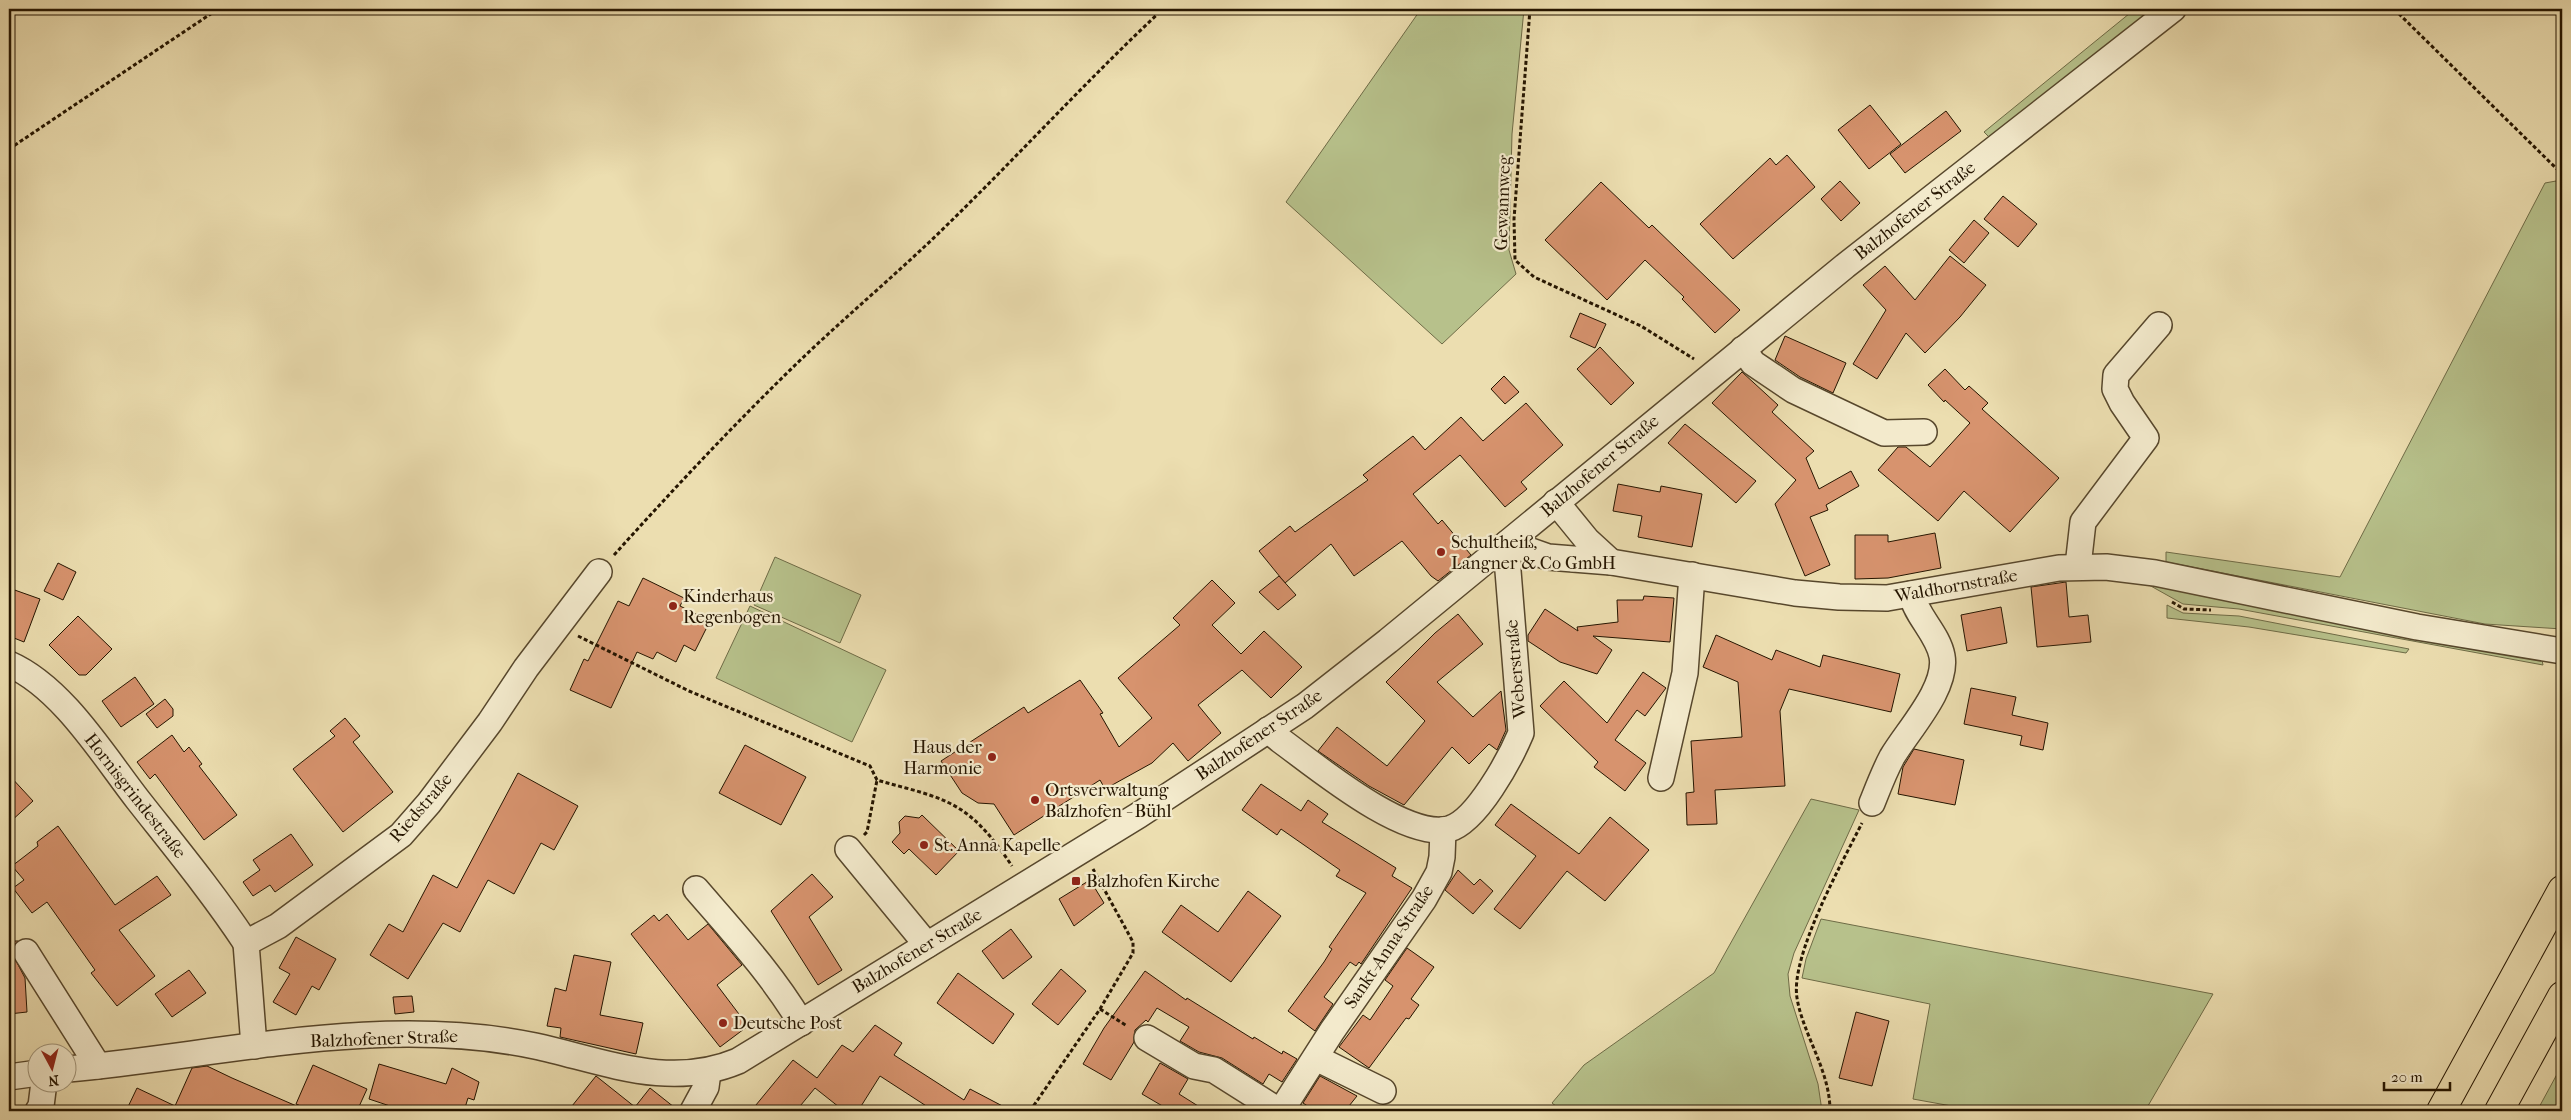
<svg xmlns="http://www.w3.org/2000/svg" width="2571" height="1120" viewBox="0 0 2571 1120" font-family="'IM FELL French Canon',serif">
	<rect width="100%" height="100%" fill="#ecdeb0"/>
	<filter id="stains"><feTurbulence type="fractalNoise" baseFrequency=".004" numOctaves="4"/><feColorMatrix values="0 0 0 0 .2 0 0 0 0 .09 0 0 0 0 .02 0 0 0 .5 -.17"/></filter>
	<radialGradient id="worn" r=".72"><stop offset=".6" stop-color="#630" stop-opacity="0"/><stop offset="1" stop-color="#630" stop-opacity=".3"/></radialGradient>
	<g fill="#b7c18b" stroke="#6e6b46">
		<polygon points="1421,9 1524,9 1512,134 1509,250 1516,274 1442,344 1286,202"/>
		<polygon points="2135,9 2153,9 1990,138 1984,132"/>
		<polygon points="2556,181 2562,183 2562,629 2485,624 2166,562 2166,552 2340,577 2545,183"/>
		<polygon points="775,557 861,595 840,643 754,605"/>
		<polygon points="2149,585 2542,660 2543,665 2239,609 2183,604"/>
		<polygon points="2167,605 2183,613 2239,616 2409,649 2406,653 2249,627 2167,618"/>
		<polygon points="750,606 886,670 852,742 716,678"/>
		<polygon points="1811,799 1859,810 1794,953 1788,974 1790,996 1818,1084 1822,1111 1562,1111 1552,1103 1584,1065 1714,973"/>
		<polygon points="1821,919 2213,994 2145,1111 1979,1111 1913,1099 1930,1004 1802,978 1806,959"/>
		<polygon points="2562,1065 2562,1111 2537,1111"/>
	</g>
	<g fill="#d7936e" stroke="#251500">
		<polygon points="1870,105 1901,144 1869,169 1838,130"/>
		<polygon points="1946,111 1961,131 1905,173 1890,154"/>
		<polygon points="1787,155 1815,187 1733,259 1700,224 1770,158 1776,165"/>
		<polygon points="1840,181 1860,203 1841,221 1821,199"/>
		<polygon points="1601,182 1649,228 1652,225 1740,310 1715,333 1682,299 1684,297 1645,260 1607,300 1545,240"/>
		<polygon points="2003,196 2037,224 2018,247 1984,219"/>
		<polygon points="1974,220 1989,233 1964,263 1949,250"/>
		<polygon points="1950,256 1986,285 1960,317 1925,353 1906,333 1877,379 1853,364 1886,310 1863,285 1885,266 1915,300"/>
		<polygon points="1580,313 1606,324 1595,348 1570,337"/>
		<polygon points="1785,336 1846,363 1833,393 1800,377 1775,360"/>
		<polygon points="1600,347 1634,383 1611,405 1577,369"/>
		<polygon points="1945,369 1965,390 1969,386 1988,403 1982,409 2059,478 2010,532 1964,491 1938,521 1878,470 1898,447 1906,447 1930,467 1970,423 1945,400 1944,402 1928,385"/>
		<polygon points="1742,372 1778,405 1772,412 1814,451 1806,458 1819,489 1851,471 1859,486 1826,505 1828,510 1810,517 1830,565 1805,576 1775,504 1796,480 1712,403"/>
		<polygon points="1504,376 1519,392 1505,404 1491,389"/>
		<polygon points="1526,403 1563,445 1521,482 1527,489 1505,507 1460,455 1413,494 1438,524 1442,520 1471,555 1438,581 1431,576 1402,541 1354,576 1331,544 1285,583 1259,551 1290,526 1295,532 1368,480 1363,475 1413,436 1425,450 1461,417 1483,441"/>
		<polygon points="1685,424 1756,481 1736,503 1668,443"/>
		<polygon points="1618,484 1660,492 1661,486 1702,494 1692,547 1638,537 1642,516 1613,511"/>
		<polygon points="1935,533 1941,568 1888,578 1855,579 1855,535 1888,535 1888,542"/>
		<polygon points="58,563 76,572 63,600 44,591"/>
		<polygon points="1279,576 1296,595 1278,610 1259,592"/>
		<polygon points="643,578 684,598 680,606 710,621 695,651 684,645 676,662 657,652 653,659 637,652 611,708 570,690 584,659 588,661 618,601 629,606"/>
		<polygon points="1212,580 1235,603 1212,625 1241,654 1264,631 1302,667 1271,698 1242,670 1198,705 1221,733 1188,761 1173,743 1152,763 1105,789 1100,780 1014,835 994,804 978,803 962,793 941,761 1024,707 1028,713 1080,680 1103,713 1100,714 1119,747 1152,718 1118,678 1180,625 1173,618"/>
		<polygon points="2066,582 2069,617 2088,615 2091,642 2037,647 2031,587"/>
		<polygon points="9,588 40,599 24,642 9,636"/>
		<polygon points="1644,596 1674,598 1670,642 1593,636 1612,650 1597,674 1560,662 1528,641 1528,635 1545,609 1578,631 1577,627 1618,622 1617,600 1643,600"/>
		<polygon points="2001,607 2007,643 1967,651 1961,615"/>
		<polygon points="1458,614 1483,644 1437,682 1473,717 1501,691 1506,730 1497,750 1489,744 1469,764 1452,747 1404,805 1369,786 1318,751 1337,727 1387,766 1425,721 1386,682 1435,633"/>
		<polygon points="78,616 112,649 86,675 79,675 49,645"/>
		<polygon points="1716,635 1772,660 1776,650 1820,667 1823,655 1900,674 1891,712 1789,689 1780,711 1785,786 1715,790 1717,824 1687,825 1686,793 1694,792 1691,741 1742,737 1738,682 1703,667"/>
		<polygon points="1643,672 1666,688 1645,716 1637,710 1615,740 1646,763 1625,791 1594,767 1598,762 1540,706 1564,681 1607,723"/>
		<polygon points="135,677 154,704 121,727 102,701"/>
		<polygon points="1971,688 2016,697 2012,715 2048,723 2043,750 2020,745 2022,736 1964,724"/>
		<polygon points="165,699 173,709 173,716 157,728 146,714"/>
		<polygon points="345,718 360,736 353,742 393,792 343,832 293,769 335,736 330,731"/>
		<polygon points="172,735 184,752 189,747 202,764 199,766 237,815 204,840 155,774 150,779 137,762"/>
		<polygon points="745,745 806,777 781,825 719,793"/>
		<polygon points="1914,749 1964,760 1955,805 1898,794 1903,767"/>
		<polygon points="518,773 578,806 554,850 541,843 514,894 488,880 460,932 443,923 408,979 370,955 389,924 403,932 433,875 457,888"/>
		<polygon points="9,775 33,801 9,823"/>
		<polygon points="1261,784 1301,811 1308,800 1328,814 1322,822 1396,868 1392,876 1412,888 1361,964 1359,962 1356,966 1350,962 1324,997 1333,1004 1315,1031 1288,1011 1324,962 1332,949 1329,947 1366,893 1336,876 1340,870 1281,829 1277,835 1242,810"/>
		<polygon points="1511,804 1579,854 1610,817 1649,850 1605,901 1567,871 1520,929 1494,909 1536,856 1495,825"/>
		<polygon points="922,815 959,851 936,875 909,849 904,854 892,842 900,833 899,822 905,816 919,818"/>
		<polygon points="58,826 115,905 157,876 171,895 119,930 155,976 117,1006 91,973 95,970 47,902 32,913 13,888 24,880 12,866 38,846 37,842"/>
		<polygon points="291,834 313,865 275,892 270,885 253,896 243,882 260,870 253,860"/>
		<polygon points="1458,870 1474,885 1480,879 1493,891 1473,914 1445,890"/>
		<polygon points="812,874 833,897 809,917 842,970 818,985 771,911"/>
		<polygon points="1090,880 1104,903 1074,926 1059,899"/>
		<polygon points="1248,891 1281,916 1231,982 1162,932 1181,905 1218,932"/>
		<polygon points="667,914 688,940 708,924 742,965 717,985 748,1026 720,1047 631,934 654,915 659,921"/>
		<polygon points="1011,929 1032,957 1003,979 982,951"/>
		<polygon points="296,937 336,959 319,990 312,986 296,1015 273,1002 290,974 279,968"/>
		<polygon points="9,941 18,941 13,946 12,953 25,978 27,1012 9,1014"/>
		<polygon points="1407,948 1434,967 1411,999 1419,1005 1409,1019 1406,1018 1369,1068 1339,1047 1363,1015 1370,1020 1393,986 1385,980"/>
		<polygon points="574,955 611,962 600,1015 643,1023 636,1054 560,1037 561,1028 547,1026 555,988 566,991"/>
		<polygon points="1061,969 1086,991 1058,1025 1032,1004"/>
		<polygon points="189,970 206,993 172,1017 155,994"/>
		<polygon points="1145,971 1186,1000 1187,998 1253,1039 1254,1037 1282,1054 1283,1051 1297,1059 1282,1082 1269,1074 1263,1084 1222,1058 1199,1052 1180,1041 1189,1027 1157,1008 1148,1022 1146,1020 1135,1030 1134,1042 1111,1080 1083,1064 1104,1028"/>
		<polygon points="958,973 1014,1014 993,1044 937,1003"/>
		<polygon points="412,996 414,1012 395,1014 393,997"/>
		<polygon points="1856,1012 1889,1021 1872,1086 1839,1078"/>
		<polygon points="875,1025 902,1043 894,1055 964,1100 970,1089 1012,1111 934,1111 880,1076 858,1111 844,1111 815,1088 796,1111 751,1111 793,1060 817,1078 842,1045 853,1052"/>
		<polygon points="1160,1063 1188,1079 1179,1094 1206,1111 1171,1111 1142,1094"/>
		<polygon points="379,1064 446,1084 452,1068 479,1082 474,1100 468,1098 464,1111 405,1111 369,1099"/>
		<polygon points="313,1065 367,1089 357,1111 313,1111 296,1104"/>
		<polygon points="207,1066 232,1078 308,1111 126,1111 137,1088 175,1106 192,1068"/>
		<polygon points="596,1076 635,1107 650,1088 679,1111 568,1111"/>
		<polygon points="1320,1076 1357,1096 1345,1111 1315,1111 1303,1103"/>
	</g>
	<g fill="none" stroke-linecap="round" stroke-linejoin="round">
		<defs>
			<g id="minor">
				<polyline points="1743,349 1753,363 1793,390 1884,433 1924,432"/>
				<polyline points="1556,502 1587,540 1611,562"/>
				<polyline points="1508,543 1548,557 1611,562 1795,593 1839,597 1887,598 2059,568 2106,567 2155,573 2417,627 2562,651"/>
				<polyline points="2078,566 2083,522 2146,438 2122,403 2115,389 2116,375 2159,325"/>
				<path d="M9,664c53,23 94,91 129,136 37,47 75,93 108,143"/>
				<path d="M1268,730l12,10c36,26 124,100 169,89 28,-8 61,-70 72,-96l-13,-162v-28"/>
				<polyline points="1661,778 1685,673 1692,575"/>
				<path d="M1872,803c6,-15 12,-31 20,-46 16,-27 56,-69 50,-101 -4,-22 -25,-39 -31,-62"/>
				<polyline points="848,849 927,945"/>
				<path d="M696,889c37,43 76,85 105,134"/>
				<polyline points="26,952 98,1066"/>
				<polyline points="1147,1038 1194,1066 1214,1070 1279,1111"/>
				<polyline points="254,1046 246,943 278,926 401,835 429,803 490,722 526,668 599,572"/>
				<polyline points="1316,1058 1383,1091"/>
				<path d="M68,1069c153,-14 313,-55 467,-23 69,15 134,44 203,15l401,-246 166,-109 83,-65 457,-375 328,-257"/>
				<polyline points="9,1077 38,1073"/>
				<polyline points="38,1111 41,1106 44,1082"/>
				<polyline points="693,1111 706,1087 708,1072"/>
				<polyline points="1281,1111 1332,1031 1424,899 1439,872 1442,857 1443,830"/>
			</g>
			<g id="highway">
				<polyline points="2441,1111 2562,890"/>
				<polyline points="2499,1111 2562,996"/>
			</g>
		</defs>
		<use href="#minor" stroke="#57472c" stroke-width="28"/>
		<use href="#highway" stroke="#251500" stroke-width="30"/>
		<g stroke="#251500" stroke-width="3" stroke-dasharray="4 2.5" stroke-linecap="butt">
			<polyline points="1530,9 1514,219 1515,260 1534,277 1641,326 1694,359"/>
			<polyline points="2394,9 2562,174"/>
			<polyline points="9,149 218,9"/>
			<path d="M614,555c55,-61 111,-121 169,-178 52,-52 110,-99 163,-151 73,-71 142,-147 217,-217"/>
			<polyline points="2172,602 2184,609 2211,610"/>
			<path d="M578,636l111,55 181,75 7,14c23,7 49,12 70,22 29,13 48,39 65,64"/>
			<polyline points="864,835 867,832 877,780"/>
			<polyline points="1100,1009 1127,1026"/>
			<polyline points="1030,1111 1100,1009 1133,953 1133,942 1093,869"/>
			<path d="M1830,1111c0,-41 -27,-76 -33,-113 -7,-42 45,-135 65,-175"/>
		</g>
		<use href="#minor" stroke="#f3eacc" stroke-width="25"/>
		<use href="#highway" stroke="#ecdeb0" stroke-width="28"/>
	</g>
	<g fill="#8f2418" stroke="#f3eacc" stroke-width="2">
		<circle cx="1441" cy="552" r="5"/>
		<circle cx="673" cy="606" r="5"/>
		<circle cx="992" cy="757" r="5"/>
		<circle cx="1035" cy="800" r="5"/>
		<circle cx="924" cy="845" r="5"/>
		<rect x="1071" y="876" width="10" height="10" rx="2.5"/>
		<circle cx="723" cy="1023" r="5"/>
	</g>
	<g text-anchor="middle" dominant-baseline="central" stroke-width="4.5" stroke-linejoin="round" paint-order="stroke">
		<g font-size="18" fill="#251500" stroke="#f3eacc">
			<text transform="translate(1503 203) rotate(-88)">Gewannweg</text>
			<text transform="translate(1915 211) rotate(-38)">Balzhofener Straße</text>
			<text transform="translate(1600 466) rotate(-40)">Balzhofener Straße</text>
			<text transform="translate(1956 586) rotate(-10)">Waldhornstraße</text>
			<text transform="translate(1516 669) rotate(-95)">Weberstraße</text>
			<text transform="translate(1259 735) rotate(-34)">Balzhofener Straße</text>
			<text transform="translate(135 796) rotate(52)">Hornisgrindestraße</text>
			<text transform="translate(421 808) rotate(-49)">Riedstraße</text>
			<text transform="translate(1389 947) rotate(-56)">Sankt-Anna-Straße</text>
			<text transform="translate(917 951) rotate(-31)">Balzhofener Straße</text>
			<text transform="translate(384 1039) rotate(-2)">Balzhofener Straße</text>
		</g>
		<g font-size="18" fill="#251500" stroke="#f3eacc" text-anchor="start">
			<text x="1451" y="542">Schultheiß,<tspan x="1451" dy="21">Langner &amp; Co GmbH</tspan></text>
			<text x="683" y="596">Kinderhaus<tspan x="683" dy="21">Regenbogen</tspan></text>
			<text x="982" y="747" text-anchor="end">Haus der<tspan x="982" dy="21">Harmonie</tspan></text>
			<text x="1045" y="790">Ortsverwaltung<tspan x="1045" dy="21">Balzhofen - Bühl</tspan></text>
			<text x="934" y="845">St. Anna Kapelle</text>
			<text x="1086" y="881">Balzhofen Kirche</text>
			<text x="733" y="1023">Deutsche Post</text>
		</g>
	</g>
	<rect width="2571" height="1120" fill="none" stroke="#ecdeb0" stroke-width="30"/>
	<rect x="10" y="10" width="2551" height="1100" fill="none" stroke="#251500" stroke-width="2.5"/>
	<rect x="15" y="15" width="2541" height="1090" fill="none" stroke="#251500"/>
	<g transform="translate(52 1068) rotate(173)"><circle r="24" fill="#f3eacc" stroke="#a1957a"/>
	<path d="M0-4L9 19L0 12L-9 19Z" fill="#8f2418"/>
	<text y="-8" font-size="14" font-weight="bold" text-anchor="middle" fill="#251500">N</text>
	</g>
	<path d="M2384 1082v8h66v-8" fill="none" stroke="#251500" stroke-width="2.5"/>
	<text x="2391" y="1082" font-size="15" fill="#251500" stroke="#f3eacc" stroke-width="4" paint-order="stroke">20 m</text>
	<rect width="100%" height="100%" filter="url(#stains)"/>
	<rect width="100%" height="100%" fill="url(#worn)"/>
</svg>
